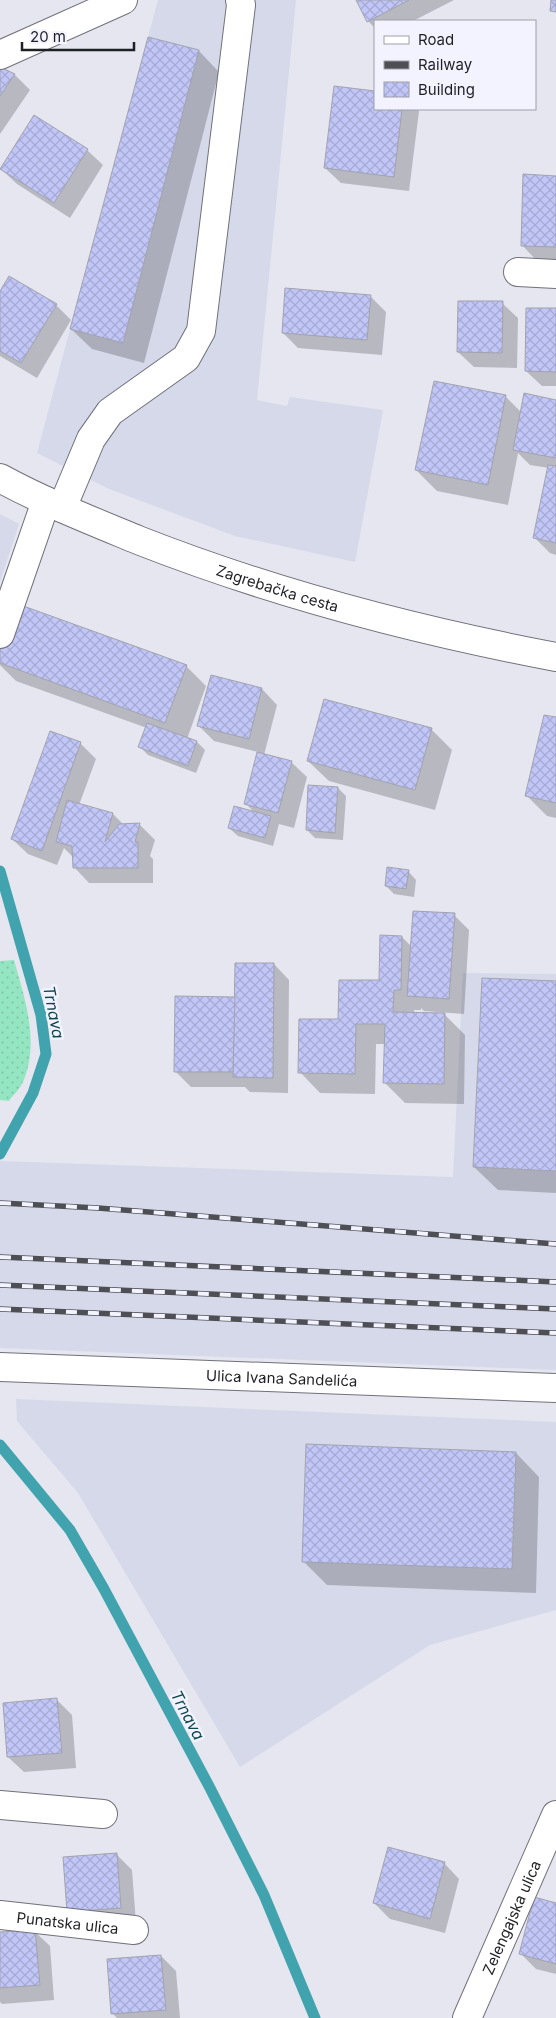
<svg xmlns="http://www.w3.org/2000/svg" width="556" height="2018" viewBox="0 0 556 2018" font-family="Inter,sans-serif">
	<defs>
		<pattern id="grass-dots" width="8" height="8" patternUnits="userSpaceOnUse" patternTransform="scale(1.25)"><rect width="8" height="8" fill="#94e6c2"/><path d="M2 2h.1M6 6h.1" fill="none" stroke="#7fc5a7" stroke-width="1.8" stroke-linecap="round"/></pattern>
		<pattern id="building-cross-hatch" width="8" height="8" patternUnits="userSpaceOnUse" patternTransform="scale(1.25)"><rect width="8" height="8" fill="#c1c6f7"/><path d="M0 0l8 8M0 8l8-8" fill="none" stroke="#a5aad4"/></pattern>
	</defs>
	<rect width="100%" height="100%" fill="#e5e6f0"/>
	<g fill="#d6d9ea">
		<polygon points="158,0 296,0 257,400 287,406 290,397 383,410 355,562 235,536 109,489 37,453"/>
		<polygon points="0,514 19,524 0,582"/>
		<polygon points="463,973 556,974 556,1370 0,1348 0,1161 453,1177"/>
		<polygon points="16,1399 556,1422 556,1610 430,1645 240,1767 78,1493 17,1421"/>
	</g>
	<path fill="url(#grass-dots)" d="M14,960c11,39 26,83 9,122 -3,7 -10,13 -14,19l-9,-1v-139z"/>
	<g fill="#0003">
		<polygon points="357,0 454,0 413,21 375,21 375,28 368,21"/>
		<polygon points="199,51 219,72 144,363 92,349 71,329"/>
		<polygon points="0,68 15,75 30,90 0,134"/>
		<polygon points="375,109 416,109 419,111 409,191 341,183 325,168"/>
		<polygon points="87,150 103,165 70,218 17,184 1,169"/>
		<polygon points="556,177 556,261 537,261 522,245"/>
		<polygon points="0,294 56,305 71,320 37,378 0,356"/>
		<polygon points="370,296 386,312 382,355 298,348 283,333"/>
		<polygon points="502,303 518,318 517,368 474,367 458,352"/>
		<polygon points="556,309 556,386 542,386 526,371"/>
		<polygon points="505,396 522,413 556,401 556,555 550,553 535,538 549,468 530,465 518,453 508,505 437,491 416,470"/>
		<polygon points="0,649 186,666 206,686 187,739 197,742 205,750 196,773 148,755 140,747 147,728 16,681 0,665"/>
		<polygon points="262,689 277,705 264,755 291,762 307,777 294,828 279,824 273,846 238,836 229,828 255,813 245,803 258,752 214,741 198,725"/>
		<polygon points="556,719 556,818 547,816 527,796"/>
		<polygon points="431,729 452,750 435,810 329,781 308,761"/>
		<polygon points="80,743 96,759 79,805 113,814 124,825 139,824 155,840 150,856 153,859 153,883 89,883 74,867 73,857 64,848 57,865 28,854 12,839"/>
		<polygon points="338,788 346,796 343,840 315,838 307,830"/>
		<polygon points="408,871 416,880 414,897 394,894 386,886"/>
		<polygon points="454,915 469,930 464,1014 424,1011 421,1008 421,1010 414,1010 414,1014 445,1015 465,1035 464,1104 405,1103 385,1083 386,1044 376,1044 375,1094 320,1093 300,1072 339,1021 380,981 402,937 412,947"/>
		<polygon points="274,964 289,980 288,1093 250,1092 245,1087 191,1087 175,1071 236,998"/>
		<polygon points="556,983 556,1193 498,1190 474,1167"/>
		<polygon points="516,1453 539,1477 536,1593 327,1585 304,1562"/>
		<polygon points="56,1699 72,1715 76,1768 24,1772 8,1757 4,1704"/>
		<polygon points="116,1854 132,1870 136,1923 84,1927 64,1858"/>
		<polygon points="444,1863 459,1879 445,1933 390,1919 374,1903"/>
		<polygon points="556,1905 556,1974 536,1969 520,1953"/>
		<polygon points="34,1931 50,1946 54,2000 2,2004 0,2002 0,1933"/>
		<polygon points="161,1956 176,1971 180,2018 117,2018 113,2014"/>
	</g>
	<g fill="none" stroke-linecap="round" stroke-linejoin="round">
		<g stroke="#41a3ad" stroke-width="11">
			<polyline points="0,871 41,1015 46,1054 33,1093 0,1154"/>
			<polyline points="0,1445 70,1530 104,1589 210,1788 264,1895 315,2018"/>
		</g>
	</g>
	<g fill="url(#building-cross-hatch)" stroke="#a2a3ad">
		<polygon points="356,0 409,0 367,22"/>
		<polygon points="551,0 556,0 556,12 550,11"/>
		<polygon points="148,37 199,50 123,343 70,329"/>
		<polygon points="0,67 15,74 0,96"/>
		<polygon points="334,86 375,91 375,109 402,109 394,177 324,168"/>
		<polygon points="34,115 88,149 54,203 0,169"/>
		<polygon points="523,174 556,176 556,247 521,246"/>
		<polygon points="9,276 57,304 21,363 0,351 0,291"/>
		<polygon points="285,288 371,295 367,340 282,333"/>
		<polygon points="458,301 503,301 502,353 457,352"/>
		<polygon points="526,308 556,308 556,372 525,371"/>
		<polygon points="434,381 506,395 488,485 415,470"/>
		<polygon points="524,393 556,400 556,458 513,450"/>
		<polygon points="548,465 556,466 556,543 533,538"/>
		<polygon points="15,603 187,665 165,723 0,663 0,645"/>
		<polygon points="211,675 262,688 249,739 197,726"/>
		<polygon points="324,699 432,728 415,790 307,761"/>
		<polygon points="544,715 556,717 556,803 525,796"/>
		<polygon points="147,723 197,741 188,766 138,747"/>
		<polygon points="50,731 81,742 42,851 11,839"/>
		<polygon points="257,752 292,761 278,813 244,804"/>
		<polygon points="308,785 338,787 335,833 306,830"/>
		<polygon points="67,800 113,813 105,842 119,824 140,823 135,842 138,842 138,868 73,868 72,846 56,842"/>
		<polygon points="234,806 271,816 265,838 228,828"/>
		<polygon points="387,867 409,870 406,889 385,886"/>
		<polygon points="413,911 455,913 449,999 407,996"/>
		<polygon points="380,935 402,936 401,990 394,990 393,1012 445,1013 444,1084 383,1083 385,1024 356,1024 355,1074 298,1073 299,1019 338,1019 339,980 379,980"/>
		<polygon points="235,963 274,963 273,1078 233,1077"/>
		<polygon points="482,978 556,981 556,1171 473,1167"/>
		<polygon points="175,996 235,997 233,1072 174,1072"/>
		<polygon points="306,1444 516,1452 512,1569 302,1562"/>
		<polygon points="57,1698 62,1753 7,1757 3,1703"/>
		<polygon points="388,1847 445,1862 430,1919 373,1903"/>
		<polygon points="117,1853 121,1908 67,1912 63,1857"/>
		<polygon points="534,1897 556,1903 556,1964 519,1954"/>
		<polygon points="35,1930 40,1985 0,1988 0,1932"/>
		<polygon points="161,1955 166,2010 111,2014 107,1959"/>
	</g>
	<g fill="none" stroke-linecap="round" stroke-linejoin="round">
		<defs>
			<g id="minor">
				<polyline points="0,55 123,0"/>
				<polyline points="518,272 556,274"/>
				<polyline points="62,508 91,439 110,412 186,358 201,331 241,5 240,0"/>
				<polyline points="0,634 46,501"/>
				<path id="s1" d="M0,1367l556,21"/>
				<polyline points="0,1805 103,1814"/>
				<path id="s2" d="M0,1915l134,15"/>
				<path id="s3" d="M467,2018l89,-203"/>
			</g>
			<g id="major">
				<path id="s4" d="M0,478c44,24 92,43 138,62 135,53 276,90 418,117"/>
			</g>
		</defs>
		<use href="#minor" stroke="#70717a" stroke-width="30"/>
		<use href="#major" stroke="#70717a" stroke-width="30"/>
		<use href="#minor" stroke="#fff" stroke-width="28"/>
		<use href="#major" stroke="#fff" stroke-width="28"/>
		<defs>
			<g id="rail">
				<polyline points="0,1203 98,1208 556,1244"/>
				<polyline points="0,1257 556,1282"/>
				<polyline points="0,1285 556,1309"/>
				<polyline points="0,1309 556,1333"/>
			</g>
		</defs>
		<use href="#rail" stroke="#4e4f55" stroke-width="5.5"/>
		<use href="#rail" stroke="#f2f3fe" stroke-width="4" stroke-dasharray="11" stroke-linecap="butt"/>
	</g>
	<g text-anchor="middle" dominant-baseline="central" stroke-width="5" stroke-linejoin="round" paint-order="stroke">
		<g font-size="15" fill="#1f2024" stroke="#f2f3fe">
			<text stroke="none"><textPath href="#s4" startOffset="299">Zagrebačka cesta</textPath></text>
			<text stroke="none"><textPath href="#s1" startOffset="282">Ulica Ivana Sandelića</textPath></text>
			<text stroke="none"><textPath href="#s3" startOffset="110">Zelengajska ulica</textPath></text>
			<text stroke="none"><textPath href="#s2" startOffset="68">Punatska ulica</textPath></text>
		</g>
		<g font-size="16" font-style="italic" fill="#0e484e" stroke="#f2f3fe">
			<text transform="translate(54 1012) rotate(79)">Trnava</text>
			<text transform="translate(188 1715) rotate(62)">Trnava</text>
		</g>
	</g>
	<rect x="374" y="20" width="162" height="90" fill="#f2f3fe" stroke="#9e9fa7"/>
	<rect x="384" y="36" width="25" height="8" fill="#ffffff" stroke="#9e9fa7"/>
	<text x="418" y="45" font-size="15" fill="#1f2024">Road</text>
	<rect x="384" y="61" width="25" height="8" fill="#4e4f55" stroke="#9e9fa7"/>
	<text x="418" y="70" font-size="15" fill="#1f2024">Railway</text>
	<rect x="384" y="82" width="25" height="15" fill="url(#building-cross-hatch)" stroke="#9e9fa7"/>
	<text x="418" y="95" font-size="15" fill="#1f2024">Building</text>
	<path d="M22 42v8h112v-8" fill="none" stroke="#1f2024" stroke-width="2.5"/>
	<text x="30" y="42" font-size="15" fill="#1f2024" stroke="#f2f3fe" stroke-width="4" paint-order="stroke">20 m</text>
</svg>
